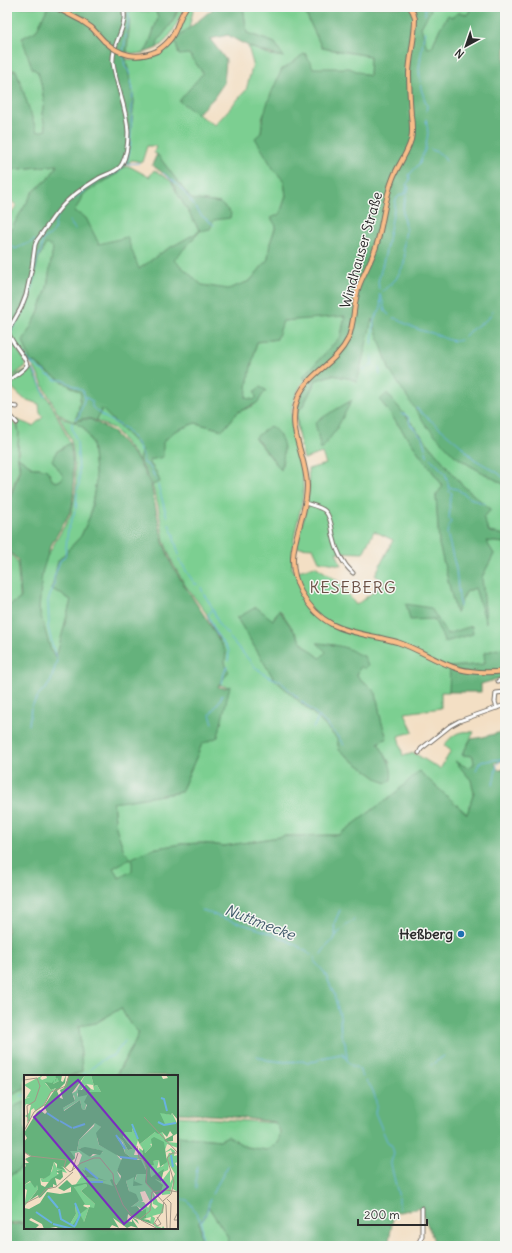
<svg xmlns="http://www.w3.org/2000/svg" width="512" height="1253" viewBox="0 0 512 1253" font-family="Delius,sans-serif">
	<rect width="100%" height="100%" fill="#f6f6f2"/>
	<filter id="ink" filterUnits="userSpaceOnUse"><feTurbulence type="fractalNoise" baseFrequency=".025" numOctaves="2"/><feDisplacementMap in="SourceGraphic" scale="8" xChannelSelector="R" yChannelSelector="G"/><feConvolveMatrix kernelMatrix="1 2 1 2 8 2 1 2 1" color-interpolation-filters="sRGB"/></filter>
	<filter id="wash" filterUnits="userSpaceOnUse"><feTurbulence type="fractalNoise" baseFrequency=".012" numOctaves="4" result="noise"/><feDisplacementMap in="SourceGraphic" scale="16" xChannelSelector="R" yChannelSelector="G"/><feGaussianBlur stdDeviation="0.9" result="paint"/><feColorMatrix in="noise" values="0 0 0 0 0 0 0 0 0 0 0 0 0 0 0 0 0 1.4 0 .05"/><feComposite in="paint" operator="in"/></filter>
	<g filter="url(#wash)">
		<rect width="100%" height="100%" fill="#f3dfc4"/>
		<g fill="#7ccf91" stroke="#547d5e" fill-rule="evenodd">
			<polygon points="7,7 48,7 36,31 32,68 38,72 41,83 44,101 42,114 46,130 37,133 16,70 7,70"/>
			<path d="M180,7h4c-7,16 -12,31 -27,41v-7l15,-18z"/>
			<polygon points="188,7 194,7 189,28 175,40 189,54 203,73 197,114 215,125 246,90 253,64 248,46 270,55 283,57 275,43 247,33 243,7 313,7 306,14 322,48 370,56 369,77 313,68 288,66 282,69 262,119 261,133 274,170 284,181 286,196 270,243 268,259 250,281 228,290 202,285 174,260 199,232 164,251 139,269 98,244 86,218 73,211 80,202 82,195 118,173 125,167 129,166 149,177 154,170 171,181 177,193 200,231 220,203 191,199 157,154 154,153 156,146 147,146 142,162 132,160 127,164 134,101 126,59 138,60 157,56 175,40"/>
			<polygon points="430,7 472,7 467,15 440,28 432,47 426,48 421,27 430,10"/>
			<polygon points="127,11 152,11 156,12 158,18 148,47 144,53 135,54 127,52 130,19 126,14"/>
			<polygon points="58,165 48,179 33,192 7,236 7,218 17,206 7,197 7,169 10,170"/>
			<path d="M46,243l7,5 -6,40 -10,28 -14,25 7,19 -3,1 -16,-23 -2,-7c6,-7 11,-18 15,-26 2,-6 3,-14 8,-18l6,-28z"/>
			<path d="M345,315l-4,21 -39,42 4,1c-31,37 -3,65 -3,106 1,16 -5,32 -8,48 -2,12 -3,24 -3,37l3,2 20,-6 23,15 18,24 29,-22 -10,-8 18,-35 -19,-9 -11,22 -27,-1 5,13 -22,-4 -6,-13 -17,-1 11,-42 2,-18 -1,-18 18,-5 -4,-11 -18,6 -6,-25 -1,-21 7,-9 12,-24 16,-5 20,4 4,3 16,-64 18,53 64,84 15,10 36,20v50l-16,-3 -6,-15 8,-7 -30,-26 -74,-91 -7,7 63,86 -7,9 3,49 17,68 10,-20 9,-4 11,33 -4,-44 12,-23 -8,-13 19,2v104l-21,6 2,11 -35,3 -2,25h-8v16l-36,5 8,19 -15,4 5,20 11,-3 26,16 11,-18 -7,-6c10,-11 14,-15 30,-13l-12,23 11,1 1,8 -6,4 -12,-6 15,18 3,12 -7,23 -63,-29 -64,49 -55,1 -61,10 -22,-3 -21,1 -30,5 -19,22 -13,7 -6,-10 18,-10 -7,-7 -8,-24 -3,-25 68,-10 21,-48 28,-57 -12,-2 9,-16 -2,-7 1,-10 -8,-13 1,-1 -6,-9 -7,-16 -21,-28 -12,-21 -9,-23 -6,-35 -6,-21 7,-3 -2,-9 -7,-10v-3l12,-18 13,-11 20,-8 28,7 15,-18 15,-6 7,-7 5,-10 -11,11 -8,-2 2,-18 9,-38 20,-3 6,-18zM255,438l29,8 -3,24zM280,610l23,34 17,14 6,-6 -9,-9c16,1 29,4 42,13l2,9 -4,10 3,4 7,5 9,9 5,27 6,18 -9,5 12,20 -9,18 -28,-20 -14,-11 -2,-11 -19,-21 -44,-39 -37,-61 36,2 2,-5z"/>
			<polygon points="7,335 25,361 26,366 7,380"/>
			<polygon points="33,362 37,363 41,368 81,393 78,413 74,422 84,428 92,443 96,481 90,516 81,536 58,561 52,589 71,600 56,658 51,651 39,609 42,573 46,558 70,516 73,506 76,488 73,453 71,440 58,414 64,419 74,422 65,418 57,412 35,369 31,364"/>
			<polygon points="29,369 33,370 37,379 56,413 70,443 56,452 63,476 61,480 56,482 52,480 50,474 40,468 34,468 18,457 19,432 17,420 33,426 43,417 40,413 39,404 24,399 7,383 17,374"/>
			<polygon points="102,409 142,450 139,460 114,429 96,421"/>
			<polygon points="12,421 17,426 19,432 17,453 19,469 8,501 7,518 7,423 9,424"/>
			<polygon points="7,531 8,551 17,561 20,595 20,599 7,607"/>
			<polygon points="121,1008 128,1021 139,1032 132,1047 115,1076 69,1076 82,1071 79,1026 96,1023"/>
			<polygon points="25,1089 25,1102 17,1105 7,1114 7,1097"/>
			<polygon points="177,1116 276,1123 280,1130 279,1142 267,1150 246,1147 228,1136 220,1140 177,1136"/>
			<polygon points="25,1163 25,1222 7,1223 7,1177 19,1170"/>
			<polygon points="207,1205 228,1237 227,1246 202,1246 199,1221 205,1217"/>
		</g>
		<g fill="#65b27b" stroke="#486e53">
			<path d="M48,7h67l6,2 9,10 -4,40 8,42 -7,63 -9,9 -36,22 -2,7 -6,9 12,7 13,26 28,-7 12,32 25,-18 36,-20 -23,-38 -5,-13 -20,-15 5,-11 34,45 29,4 11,10 -1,5 -16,2 -4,9 -10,2 -26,29 28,25 26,4 22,-8 18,-22 2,-16 6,-17 -5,-8 9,-4 6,-18 -2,-15 -10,-11 -19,-32 6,-5c2,-24 11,-42 21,-64l6,-3 17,-13 8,15h36l20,8 1,-20 -48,-8 -16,-34 7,-7h117l1,3 -10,17 6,21 5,-1 8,-19 8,-13 4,2 8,-5 7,3 5,-8h33v478l-36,-20 -15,-10 -29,-31 -35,-53 -18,-52 -15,64 -5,-4 -20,-4 -16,5 -12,24 -7,9 1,21c-4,-26 -1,-32 10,-55l-6,-1 39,-42 4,-20 -62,5 -6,18 -20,3 -9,38 -2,18 8,2 2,-2 -1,-7 5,-4 6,3 -9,13 -19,9 -15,18 -28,-7 -20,8 -12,11v15l-13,3v4l7,9 3,9 -8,3 -13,-25 3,-10 -40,-41 -6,12c-9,-4 -13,-3 -21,1l9,-3h6l22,12 15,16 11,13 13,25 12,57 9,23 12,20 20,30 22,37 -1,10 2,7 2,2 -11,16 7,1 5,-2 -12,51 -16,7 -21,48 -68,11 3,24 8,24 7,7 -18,10 6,10 13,-7v-13l19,-9 30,-5 21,-1 22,3 61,-10 54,-1 56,-42 24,-22 48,43 7,-22 -3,-12 -16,-19 13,7 6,-4 -1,-8 -11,-1 9,-16 12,-2 22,-6v29l-10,3 3,7 7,-1v477h-71l-1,-8 -13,-30 -26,5 -6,33h-161l1,-9 -20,-31 -3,11 -6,4 3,25h-195v-21l18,-2v5h152v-92l43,4 8,-4 18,11 21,3 12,-8 1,-11 -5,-9 -49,-6 -49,-3v-37h-61l14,-25 9,-18 -11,-12 -7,-13 -25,15 -17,3 3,46 -13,4h-44v13l-18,8v-490l13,-8 1,-3 -3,-36 -9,-9 -2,-29 2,-21 11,-32 -2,-12 16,11h6l7,2 5,10 4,2 5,-2 2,-4 -11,-16 4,-8 14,-9 2,11 2,34 -2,19 -4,9 -18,31 -8,26 -3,36 12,42 5,7 15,-58 -19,-11 6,-28 23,-25 9,-20 6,-35 -4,-38 -8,-15 -10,-6 4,-9 3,-20 -40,-25 -4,-5 -4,-1 -2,2 -4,-3 3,-1 -7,-19 14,-25 10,-28 6,-40 -7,-4 -8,15 -6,28c-5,4 -6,11 -8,17 -4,11 -13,21 -17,31v-99l26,-44 15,-13 10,-14 -48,5 -3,-1v-96l9,-3 21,62 9,-2 -4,-16 2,-13 -3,-18 -3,-11 -6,-4 -10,-30 14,-7z"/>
			<polygon points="156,7 177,7 177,10 172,23 158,41 157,48 144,53 148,47 158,18 155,9"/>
			<path d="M215,7h28l4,26 28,10 9,14c-20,-4 -39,-11 -56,-22l-18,4 16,21 -2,23 -11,16 -16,15 -18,-13 24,-28 -14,-19 -10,1 -4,-15z"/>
			<polygon points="387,393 461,484 491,510 483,517 489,532 505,535 505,543 486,541 494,554 482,577 486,623 475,588 466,592 456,613 439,544 436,495 443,486 380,400"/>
			<polygon points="352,400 336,430 321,450 315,422"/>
			<path d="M270,426c17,11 15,26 11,44l-21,-27 -6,-5z"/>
			<polygon points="406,604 431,608 447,634 472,626 473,634 445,642 434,619 410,620"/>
			<path d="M256,607l17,13 6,-10 24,34 17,14 6,-6 -9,-9c11,1 21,2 32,6 6,3 9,6 15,7l4,10 -4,3 -3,-3 -4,9 3,4 7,5 9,9 5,27 6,18 -9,5c7,12 16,23 13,37l-4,3 -6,-2 -28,-20 -14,-11 -2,-11 -19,-21 -44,-39 -37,-61z"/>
			<polygon points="505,647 505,677 481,684 481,692 449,692 450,667 485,664 484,653"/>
			<polygon points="25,1102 25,1163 19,1170 7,1177 7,1114 17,1105"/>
		</g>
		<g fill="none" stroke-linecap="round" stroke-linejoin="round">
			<g stroke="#68b2e0" stroke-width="1">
				<polyline points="425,15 425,7"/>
				<polyline points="425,31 423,40 419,69 421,89 427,106 426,112"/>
				<polyline points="123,52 128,25 129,12"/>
				<path d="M430,149c8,4 11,3 16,12"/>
				<polyline points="126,164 139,163"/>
				<polyline points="163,173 177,184 189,198"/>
				<polyline points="190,200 202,216 214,225"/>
				<polyline points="70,202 98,180 120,171 127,161 130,150 133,91 130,75 128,70 125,67 123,55"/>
				<polyline points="69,221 75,229"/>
				<path d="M7,243l9,6c7,-5 12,-4 18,-9l1,1"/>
				<polyline points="379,289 378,282 385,255 396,199 400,195 405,194 407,187"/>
				<polyline points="383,291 396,279 404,264 405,253 403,249 406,229 403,217 403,208 409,187 407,186 406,185 410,180 409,175 420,163 422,156 425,150 428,133 426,119"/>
				<path d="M379,295c7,6 2,15 10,20"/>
				<path d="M393,318h2c9,5 18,10 28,13 3,1 6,1 9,2 9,3 20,11 29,7"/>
				<path d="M11,334l1,-4 15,-25 5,-16 5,-30 4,-8 1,-8 1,-4c14,-5 10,-9 13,-20 2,-5 6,-9 10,-13"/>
				<path d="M465,336c7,-11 24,-12 28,-26"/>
				<polyline points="13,340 30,362 37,366 39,369 44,371 47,375 51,376 55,380 63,380 83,391 85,397 92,401 92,407 99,413 109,420 118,424 119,426 125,428 136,442 139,447 140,451 143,455 143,462 150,467 157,482"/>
				<polyline points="372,346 374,320 381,308 380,294"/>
				<polyline points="32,363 31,365 34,367"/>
				<polyline points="379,367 380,375"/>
				<polyline points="33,369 39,381 45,397"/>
				<polyline points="363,370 372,365 372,355"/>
				<polyline points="416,408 460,445 474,459 498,473 505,479"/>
				<polyline points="401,414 406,415 409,418 410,424 422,437 427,455 431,459"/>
				<polyline points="76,419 79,416 85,397"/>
				<polyline points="72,423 72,428 76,440"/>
				<polyline points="432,460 445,473 448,483 449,491 452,493 449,505 450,509 449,518 451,521 447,533 456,569 460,607"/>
				<polyline points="158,485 167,517"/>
				<polyline points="448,487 457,489 470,498 485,504"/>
				<polyline points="77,490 79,485 79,472 77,442"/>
				<polyline points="76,509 77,492"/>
				<path d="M169,524l3,8 2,2c-1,7 4,14 5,21"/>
				<path d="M179,559c1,4 3,4 5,8 3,6 7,11 11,17h2"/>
				<polyline points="199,585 201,587 203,593 212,607 219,625 229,636"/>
				<polyline points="212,610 208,615 216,633 229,651 228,661"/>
				<polyline points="230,638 255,667 267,676 280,681 298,698"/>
				<polyline points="56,657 57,656 55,655 52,644 48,627 49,622 48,601 54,585 54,577 60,561 65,556 68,530 75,511"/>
				<polyline points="222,684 224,673 227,667"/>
				<path d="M301,701c16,13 31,27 43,44"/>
				<polyline points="213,723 210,715 220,700 222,695"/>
				<polyline points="29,725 31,708 40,693 47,687 51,681 57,660"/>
				<polyline points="313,728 319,717"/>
				<polyline points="476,770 480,762 500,759 505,759"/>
				<polyline points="493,785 497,765 501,759"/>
				<path d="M201,910c6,0 9,4 14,5 33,12 68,18 96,40"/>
				<polyline points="336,936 334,924 340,910"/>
				<path d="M321,954c4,-7 9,-10 13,-16 6,-7 11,-13 20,-18"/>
				<polyline points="315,957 315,962 325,973 334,994 340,1017 341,1034 345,1042 347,1060 351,1065 359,1069 363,1077"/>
				<polyline points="342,1052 346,1059"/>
				<polyline points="257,1056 267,1060 285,1062 302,1061 307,1062 317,1061 321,1058 341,1054"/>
				<polyline points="434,1063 444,1056"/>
				<polyline points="431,1065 432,1064"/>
				<polyline points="88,1071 102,1060 114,1055 125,1041"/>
				<polyline points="83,1076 85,1073"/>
				<path d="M366,1081c7,5 13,23 9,31l1,3 11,26 5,5 2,8 -3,8v3l8,33v11"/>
				<polyline points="21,1096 25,1095"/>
				<polyline points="7,1099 13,1096"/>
				<polyline points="196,1188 196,1173 198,1166"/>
				<polyline points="212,1194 228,1166"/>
				<polyline points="182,1199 187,1200 190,1203 201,1221 202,1236 205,1242 206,1246"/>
				<polyline points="202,1221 207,1211 210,1199"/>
				<polyline points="402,1246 403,1245"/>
			</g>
		</g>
	</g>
	<g filter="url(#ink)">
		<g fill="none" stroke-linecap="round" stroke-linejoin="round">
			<defs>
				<g id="minor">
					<path d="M7,382c6,-6 18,-12 20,-17 -3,-12 -16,-21 -19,-34l13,-23 5,-13 6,-28 3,-22 2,-5c10,-13 18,-28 30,-39 9,-9 21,-16 32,-23 7,-4 19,-6 23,-14 5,-9 6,-22 6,-32 -1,-24 -12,-46 -15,-69 -2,-20 16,-36 10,-56"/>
					<polyline points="7,406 10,406 17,407"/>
					<polyline points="7,412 17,423"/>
					<path d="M305,503c6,2 16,4 20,8 6,6 7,17 8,24 3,15 9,28 20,38"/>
					<polyline points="498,681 505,679"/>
					<polyline points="497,708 495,702 496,693 505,692"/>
					<polyline points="419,753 421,749 450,726 459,721 505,705"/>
					<polyline points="417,1246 422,1236 422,1208"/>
				</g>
				<g id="major">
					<polyline points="55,7 82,21 92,28 104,41"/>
					<path d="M410,7l3,5 2,7c0,18 -5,36 -6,54 0,14 1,28 2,42 1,8 2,17 0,25 -4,14 -13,25 -18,38 -9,22 -10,47 -17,69 -5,14 -12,26 -17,39 -6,17 -4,37 -11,53 -13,27 -44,34 -52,65 -8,28 11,54 11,82 0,39 -27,65 -6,106 23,43 57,39 96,50 22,7 41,21 62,27 16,4 30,4 46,2"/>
					<path d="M157,51c22,-15 17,-25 29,-44"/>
				</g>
			</defs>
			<use href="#minor" stroke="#716a61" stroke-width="5"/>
			<use href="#major" stroke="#716a61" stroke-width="6"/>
			<use href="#minor" stroke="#fff" stroke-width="3"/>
			<use href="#major" stroke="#f8bd89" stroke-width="4"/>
			<defs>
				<path id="major-bridge" d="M104,41c17,15 32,19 53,10"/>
			</defs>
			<use href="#major-bridge" stroke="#716a61" stroke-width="6" stroke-linecap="butt"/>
			<use href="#major-bridge" stroke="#f8bd89" stroke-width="4"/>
		</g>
	</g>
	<circle fill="#1f6fb2" stroke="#f6f6f2" stroke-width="1.5" cx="461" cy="934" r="4"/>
	<g text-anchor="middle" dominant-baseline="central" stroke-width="3" stroke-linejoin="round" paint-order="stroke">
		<g font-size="14" fill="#2b2b2b" stroke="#f6f6f2">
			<text transform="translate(361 250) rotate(-74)">Windhauser Straße</text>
		</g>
		<g font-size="14" font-weight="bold" fill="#2b2b2b" stroke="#f6f6f2" text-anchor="end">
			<text x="453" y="934">Heßberg</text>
		</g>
		<g font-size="15" font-style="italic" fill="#405a6a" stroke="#f6f6f2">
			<text transform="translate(260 922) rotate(21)">Nuttmecke</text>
		</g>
		<g font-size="16" letter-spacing="1" fill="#6c5145" stroke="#f6f6f2">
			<text x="353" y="587">KESEBERG</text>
		</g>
	</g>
	<g transform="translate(24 1075)">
		<rect width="154" height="154" fill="#f3dfc4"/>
		<path d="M19,0l-3,3 2,2 5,-2 -1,-3 11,1 -2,3 4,-1v3l-6,3 -8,-1 6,7 6,-2 -6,4 -8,14 -8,5 -1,-3 -3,2 -1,10 -3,3 1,-5 -3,-2 4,-3 2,-8 -5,-1 -2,4v-4l1,-5 5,-2 -4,1 5,-8 -7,-5zM61,0h6l3,11 3,-1 4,7h-12l-4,18 -3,-1 -2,-9 -17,11v-3l12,-7 -1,-6 -2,3 -4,-2 8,-5zM62,9l7,1 1,5 -3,-1 -5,6 -4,-1 -4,3 -1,-3zM135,37l12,3 1,-2 6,12 -2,-3 -11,2 -4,-3zM71,46l6,6 -4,11 2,7 16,8 7,8 -5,10 4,9 -8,7 -17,-6 -17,4 7,-1 1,2 -6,5 14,13v4l-5,1v-4h-5l-7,-8 -4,-10 7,-10 -4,-8 5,-14 -3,-3 -4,1v6l-6,-8h8l2,-11 15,-14zM55,73l17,1 7,3 -13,5zM108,53l6,12 -4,15h6l-1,-7 3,2 4,20 -7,-11h-6l-8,-6 -2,-10 -7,-8 7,6 7,13 -2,-4 5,-1 -10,-12 2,-5h7zM131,57h7l5,10 11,1v5l-11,-4 -2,6 -5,-8 -10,2 2,2 -7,7 -5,-9zM147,73l4,3 -1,5 4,-1v7l-3,1 3,5v24l-5,-3v-7l-3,12 -8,1 -3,-11 -4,-5 6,3 9,-12v13l5,-9 -6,-10 -1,6 -17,7 -1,-11 3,-1v-4l6,-1 -2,8 6,-2 6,-13h3l-1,-3 -7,3zM30,87l3,6 5,-2 5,7 -10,-3v4h3l-10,8h-8l-2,-4 4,1 8,-8zM113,99h9l7,17 -1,15 3,3 3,-3 -5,-2v-12l5,10 6,3 -1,8 -11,3 3,2 -1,5 3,3 5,2 1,-2 2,3h-7l-8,-7 1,-5 -8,2v-9l-6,-4 -5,3 -1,-2 8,-6 -10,-10 -3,-10 4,-4h4l1,3zM121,116l6,12 -3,5 -4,-6h-3l2,-1 -3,-9zM6,107l7,2 1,5 -14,18 3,-17 -2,-1 -1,3v-7zM51,128l5,10 9,-6 -5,15 -3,-2 1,-3 -7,10 -21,2 16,-5 6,-10z" fill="#7ccf91" fill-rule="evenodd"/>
		<path d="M32,0h6l-1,6 2,1 3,-7 -1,8 -8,8 3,7 3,1 -3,-9 4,-2 5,-13h16l-13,18 3,8 -12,7 1,3 16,-11 2,9 3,1 2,-5 -3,-3 5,-10h12l-4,-7 -3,1 -3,-11h70l2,4 5,-1 -2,-3h12v45l-6,-7 -1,2 -11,-2 5,11 11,-2 2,3v8l-5,3v5l-7,1 -2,-2 9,-5 -3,-4 -3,6 -5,-5 -4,2 -3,-2 -15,12 2,5 -10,-21v4h-7l-2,5 10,12 -5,1 2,4 -7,-13 -7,-6 3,6h2l4,12 8,6 8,1 5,10 -4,-19 2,-2 1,4 7,-7 -1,-7 3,-2 10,5 3,20 -7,5 -1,-7 -6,1 1,4 -4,1 1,11 13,-8 -3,13 -6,-3 8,6 -3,9 -3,1 -12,-13 1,-8h-9l-3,7 9,4 -10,1 1,-9 -8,4 3,10 7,3 3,7 -8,6 6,-1 4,5 5,-2v9l-3,1 6,1 3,4 -20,-7 5,3 2,4 -11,-10 -1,7 5,1v-3l6,9 -7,-2 -4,2 -14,-10 6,10 -7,-3 -3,4h-49l-4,-2 -12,2 -2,-5 -11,-6 -2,2 10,5 -4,4h-11v-21l5,1 11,-6 7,-11 13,2 11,-2v-5l-7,4 -6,-3 9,-8 5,5 24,-4 17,5 -3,-6 2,-1 4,6 4,-5 1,-4 -4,-5 5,-13 -23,-13 -3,-12 5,-6 -6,-4 -16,17 -2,11h-7l5,7 -10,10 -4,-2 4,4 -8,-2v-4l-3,-2 -4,13 -6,4 -4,-1 1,7 4,2 6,-8 8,-5 -3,-3 6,-1 1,7 -3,3 -5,-2 2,8 -4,-2v3l-4,1 -8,9 -2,1 -1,-3 -9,6 9,-12 -1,-4 -2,3 -5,-7 -6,4v-20l2,2 -1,-4h4l-4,-4 6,-3 -7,-4v-10l3,-4 -3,-5 13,-21 3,-2 5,4 2,-2 -3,-6 12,-18 -5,2 -6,-8 7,1 2,-3 -1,4 6,-3 -2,-3 -2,4zM62,109l1,2 -6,5 14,13 -1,4 -5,-1 -5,15 -4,-8 8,-6 -5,-2 2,-2 -11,-17zM51,128l4,13 -7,10 -2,-2 6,-10zM62,9l5,5 -4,6 -9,2v-7h4zM61,72l11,2 7,2 -3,4 -7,-1 -3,3 -12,-8zM61,92l10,10 12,4 -19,-4 -6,2 5,-3 -5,-7 3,2z" fill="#65b27b" fill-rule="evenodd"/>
		<path fill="none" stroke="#68b2e0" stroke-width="2" d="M137,23l3,1 3,12M23,38l12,8M36,46l12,7M134,47l6,3 12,-2M108,49l6,15M49,53l12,-4M92,60l9,14M147,80l2,12M96,82l17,2M61,93l13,11M65,107h14M24,121l10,12M35,134l2,10 14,8M12,137l16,11M29,149l20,5M51,151l5,-11 -5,-12"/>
		<path fill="none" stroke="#a39787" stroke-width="1" d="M0,5l13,-2 3,8 -5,15 -8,5M3,31l1,15M120,42l34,36M0,56l10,-19 10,-7 7,-13 15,-6 3,-11M113,71l2,12 4,1 4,10 -1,14 20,22 1,24M0,77l6,4 36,4 -2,7 6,5 11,-9 13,-5h6l13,16 1,9 9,22 8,10 8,4M48,96l6,-18M143,124l4,4 -1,26M139,126l8,-7 3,-12 -7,-24 5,-5h6M0,129l16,-8 6,-7 10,-2 17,-15M154,137l-4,8h4M116,144l10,-8 2,-19 14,-2 12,2M117,145l17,9M131,148l2,3 4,-2 -4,-7M129,150l9,-13 2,-10"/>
		<path fill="#7b2cbf" fill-opacity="0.15" stroke="#7b2cbf" stroke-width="2" d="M54,5l90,107 -44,37 -90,-107z"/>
		<rect width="154" height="154" fill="none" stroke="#2b2b2b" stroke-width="2"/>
	</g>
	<rect width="512" height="1253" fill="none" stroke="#f6f6f2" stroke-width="24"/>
	<g transform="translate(466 46) rotate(220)" stroke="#f6f6f2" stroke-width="3" paint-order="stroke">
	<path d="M0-3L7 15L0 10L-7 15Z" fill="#2b2b2b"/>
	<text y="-6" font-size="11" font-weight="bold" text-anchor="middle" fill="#2b2b2b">N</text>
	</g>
	<path d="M358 1219v6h69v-6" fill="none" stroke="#2b2b2b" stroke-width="2"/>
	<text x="364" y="1219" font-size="12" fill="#2b2b2b" stroke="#f6f6f2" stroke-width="3" paint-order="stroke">200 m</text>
</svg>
